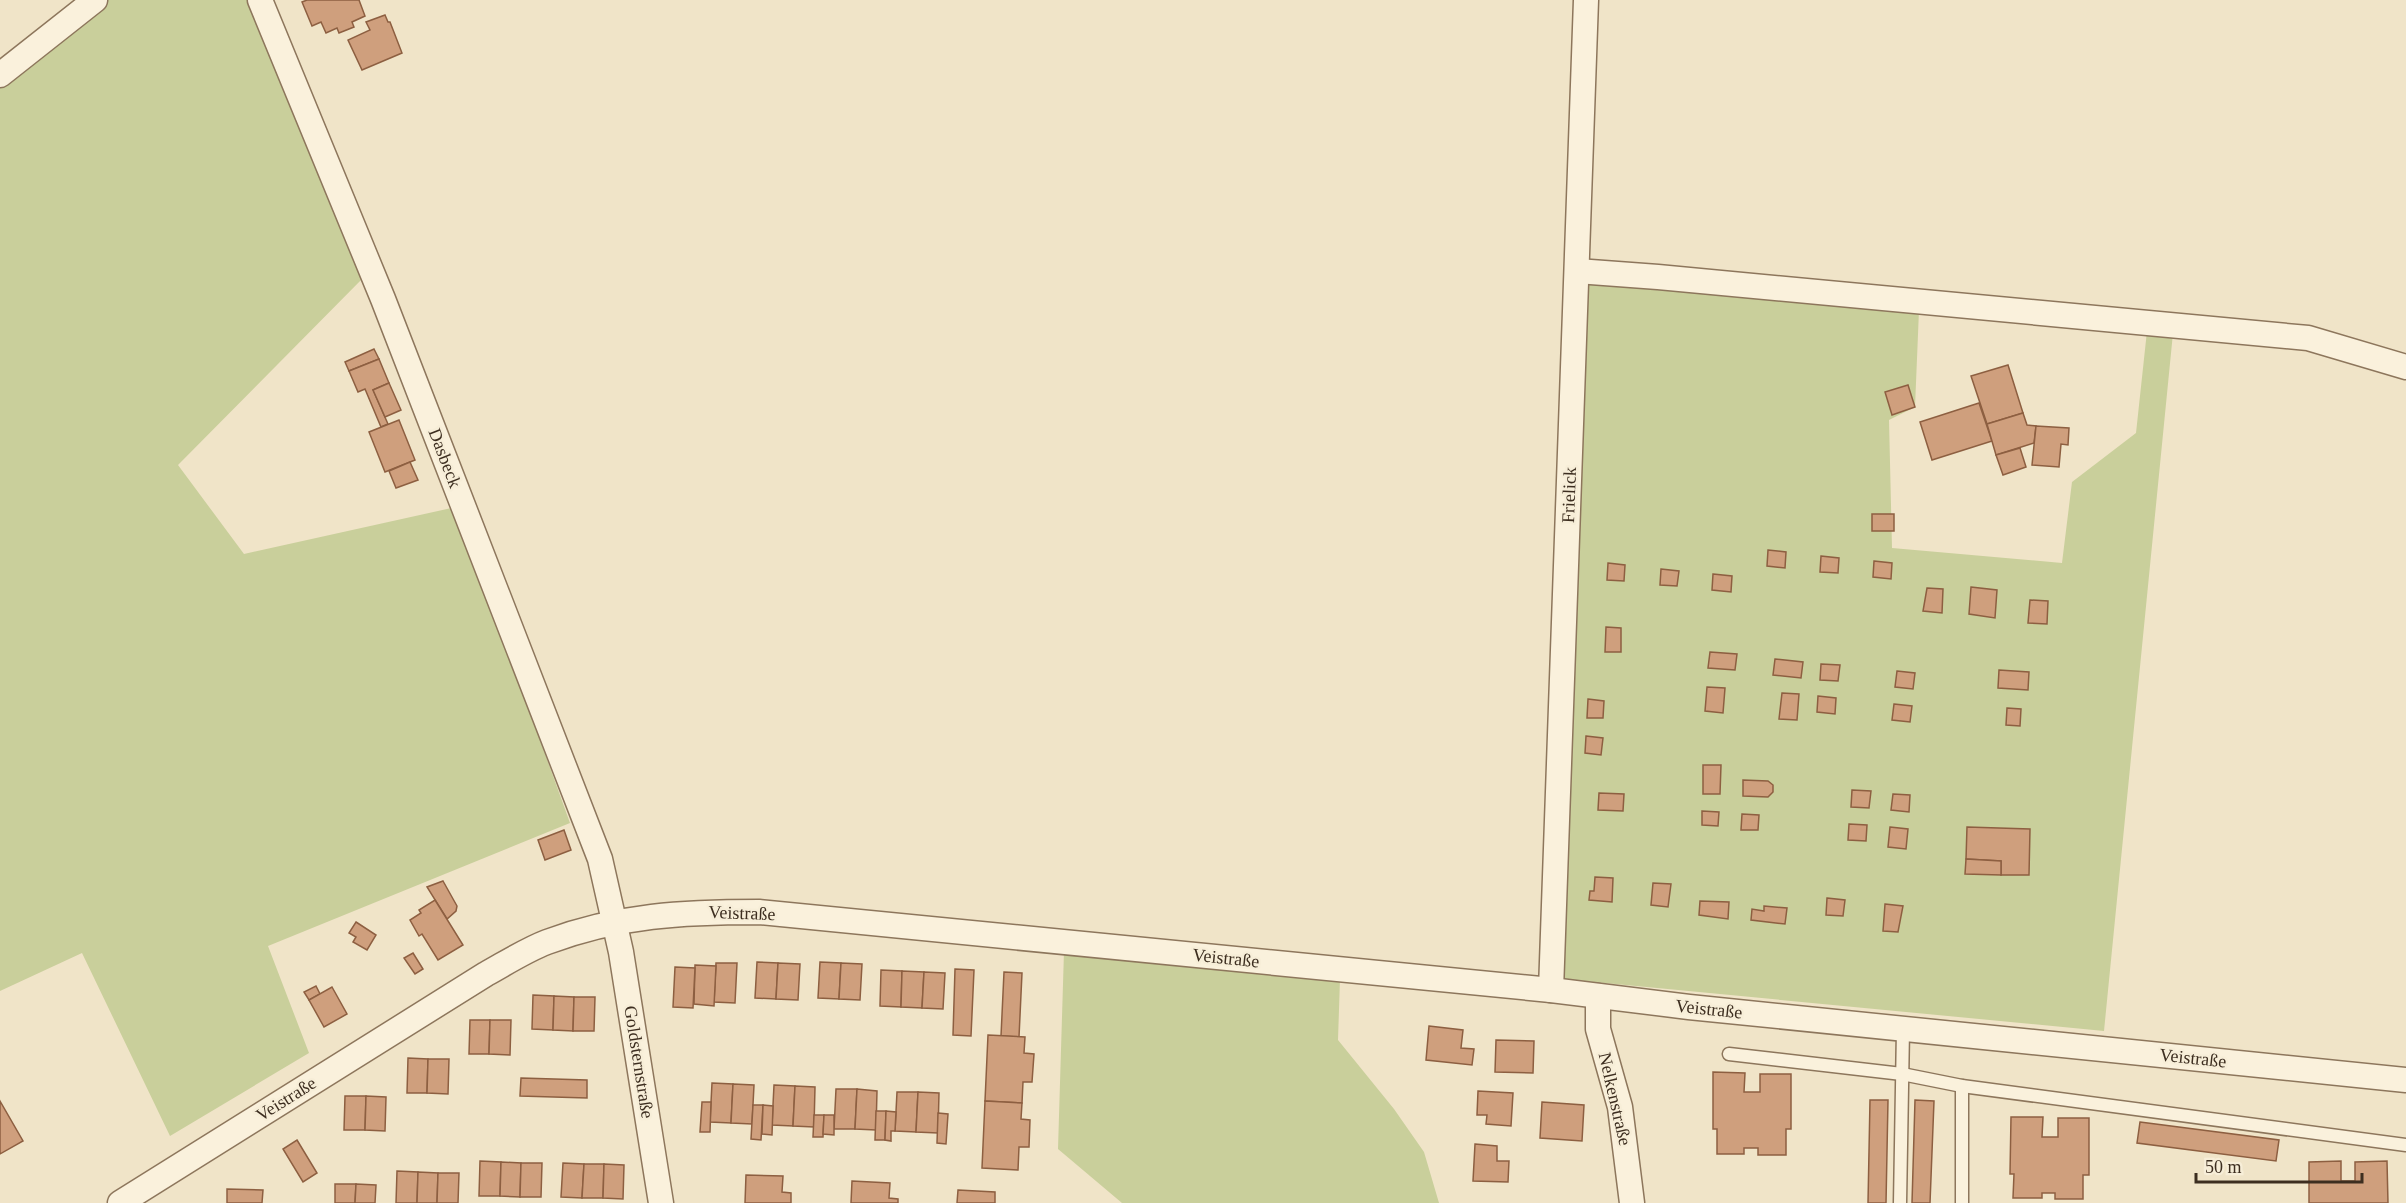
<svg xmlns="http://www.w3.org/2000/svg" width="2406" height="1203" viewBox="0 0 2406 1203" font-family="'Times New Roman',serif">
	<rect width="100%" height="100%" fill="#f0e4c8"/>
	<g fill="#c9cf9b">
		<polygon points="105,0 252,0 365,276 178,465 244,554 456,507 570,823 268,946 309,1053 170,1136 82,953 0,991 0,82"/>
		<polygon points="1583,279 1919,310 1915,407 1889,420 1892,548 2062,563 2072,482 2136,433 2147,331 2173,333 2104,1031 1563,979"/>
		<polygon points="1064,951 1340,979 1338,1040 1394,1109 1424,1152 1439,1203 1122,1203 1058,1149"/>
	</g>
	<g fill="#cf9f7d" stroke="#8d5f41" stroke-width="1.5">
		<polygon points="307,0 359,0 365,16 352,22 354,27 339,33 337,28 326,33 321,22 312,26 302,2"/>
		<polygon points="385,15 388,22 390,22 402,53 362,70 348,40 370,30 366,22"/>
		<polygon points="374,349 379,359 349,371 345,362"/>
		<polygon points="379,359 389,383 373,390 388,424 381,427 365,389 358,392 349,371"/>
		<polygon points="2008,365 2023,413 1987,424 1971,376"/>
		<polygon points="389,383 401,410 385,417 373,390"/>
		<polygon points="1908,385 1915,407 1892,415 1885,392"/>
		<polygon points="1979,403 1992,441 1932,460 1920,422"/>
		<polygon points="2023,413 2027,425 2036,426 2034,443 1996,455 1987,424"/>
		<polygon points="399,420 415,460 385,472 369,432"/>
		<polygon points="2036,426 2069,428 2068,445 2061,444 2059,467 2032,465"/>
		<polygon points="2020,448 2026,467 2003,475 1996,455"/>
		<polygon points="410,462 418,480 396,488 389,471"/>
		<rect x="1872" y="514" width="22" height="17"/>
		<polygon points="1768,550 1786,552 1785,568 1767,566"/>
		<polygon points="1821,556 1839,558 1838,573 1820,572"/>
		<polygon points="1874,561 1892,563 1891,579 1873,577"/>
		<polygon points="1608,563 1625,565 1624,581 1607,580"/>
		<polygon points="1661,569 1679,571 1677,586 1660,585"/>
		<polygon points="1713,574 1732,576 1731,592 1712,590"/>
		<polygon points="1971,587 1997,590 1995,618 1969,614"/>
		<polygon points="1927,588 1943,589 1942,613 1923,611"/>
		<polygon points="2030,600 2048,601 2047,624 2028,623"/>
		<polygon points="1606,627 1621,628 1621,652 1605,652"/>
		<polygon points="1710,652 1737,654 1735,670 1708,668"/>
		<polygon points="1775,659 1803,662 1801,678 1773,675"/>
		<polygon points="1821,664 1840,665 1838,681 1820,680"/>
		<polygon points="1999,670 2029,672 2028,690 1998,688"/>
		<polygon points="1897,671 1915,673 1913,689 1895,687"/>
		<polygon points="1707,687 1725,688 1723,713 1705,711"/>
		<polygon points="1782,693 1799,694 1797,720 1779,719"/>
		<polygon points="1818,696 1836,698 1835,714 1817,712"/>
		<polygon points="1588,699 1604,701 1603,718 1587,718"/>
		<polygon points="1894,704 1912,706 1910,722 1892,720"/>
		<polygon points="2007,708 2021,709 2020,726 2006,725"/>
		<polygon points="1586,736 1603,738 1601,755 1585,753"/>
		<polygon points="1703,765 1721,765 1720,794 1703,794"/>
		<polygon points="1743,780 1768,781 1773,785 1773,792 1768,797 1743,796"/>
		<polygon points="1852,790 1871,791 1869,808 1851,807"/>
		<polygon points="1599,793 1624,794 1623,811 1598,810"/>
		<polygon points="1893,794 1910,795 1909,812 1891,810"/>
		<polygon points="1702,811 1719,812 1718,826 1702,825"/>
		<polygon points="1742,814 1759,815 1758,830 1741,830"/>
		<polygon points="1849,824 1867,825 1866,841 1848,840"/>
		<polygon points="1890,827 1908,829 1906,849 1888,847"/>
		<polygon points="1967,827 2030,829 2029,875 2001,875 2001,861 1966,859"/>
		<polygon points="564,830 571,850 545,860 538,840"/>
		<polygon points="1966,859 2001,861 2001,875 1965,874"/>
		<polygon points="1595,877 1613,878 1612,902 1589,900 1590,891 1594,891"/>
		<polygon points="443,881 457,906 456,911 447,919 427,887"/>
		<polygon points="1653,883 1671,884 1668,907 1651,905"/>
		<polygon points="1827,898 1845,900 1843,916 1826,915"/>
		<polygon points="435,900 463,945 438,960 422,934 419,936 410,920 421,913 419,910"/>
		<polygon points="1700,901 1729,902 1728,919 1699,915"/>
		<polygon points="1885,904 1903,906 1898,932 1883,931"/>
		<polygon points="1764,906 1787,908 1785,924 1751,920 1752,909 1764,911"/>
		<polygon points="356,922 376,935 367,950 353,942 356,937 349,933"/>
		<polygon points="413,953 423,969 415,974 404,958"/>
		<polygon points="757,962 778,963 776,999 755,998"/>
		<polygon points="820,962 841,963 839,999 818,998"/>
		<polygon points="716,963 737,963 735,1003 714,1002"/>
		<polygon points="778,963 800,964 798,1000 776,999"/>
		<polygon points="841,963 862,964 860,1000 839,999"/>
		<polygon points="695,965 716,966 714,1006 694,1004"/>
		<polygon points="675,967 695,968 693,1008 673,1007"/>
		<polygon points="955,969 974,970 971,1036 953,1035"/>
		<polygon points="881,970 902,971 901,1007 880,1006"/>
		<polygon points="902,971 924,972 922,1008 901,1007"/>
		<polygon points="924,972 945,973 943,1009 922,1008"/>
		<polygon points="1004,972 1022,973 1019,1037 1001,1036"/>
		<polygon points="316,986 320,994 309,1000 304,992"/>
		<polygon points="332,987 347,1014 324,1027 309,1000"/>
		<polygon points="533,995 554,996 553,1030 532,1029"/>
		<polygon points="554,996 574,997 573,1031 553,1030"/>
		<polygon points="574,997 595,997 594,1031 573,1031"/>
		<polygon points="470,1020 490,1020 489,1054 469,1054"/>
		<polygon points="490,1020 511,1020 510,1055 489,1054"/>
		<polygon points="1429,1026 1463,1030 1461,1048 1474,1049 1472,1065 1426,1060"/>
		<polygon points="988,1035 1025,1037 1024,1053 1034,1054 1032,1082 1023,1082 1022,1103 985,1101"/>
		<polygon points="1496,1040 1534,1041 1533,1073 1495,1072"/>
		<polygon points="408,1058 428,1059 427,1093 407,1093"/>
		<polygon points="428,1059 449,1059 448,1094 427,1093"/>
		<polygon points="1713,1072 1745,1073 1744,1092 1760,1092 1760,1074 1791,1074 1791,1129 1786,1129 1786,1155 1758,1155 1758,1148 1744,1148 1744,1154 1717,1154 1717,1129 1713,1129"/>
		<polygon points="521,1078 587,1080 587,1098 520,1096"/>
		<polygon points="712,1083 733,1084 731,1123 710,1122"/>
		<polygon points="733,1084 754,1085 752,1124 731,1123"/>
		<polygon points="774,1085 795,1086 793,1126 772,1125"/>
		<polygon points="795,1086 815,1087 814,1127 793,1126"/>
		<polygon points="836,1089 857,1089 855,1129 834,1129"/>
		<polygon points="857,1089 877,1091 876,1130 855,1129"/>
		<polygon points="1478,1091 1513,1093 1511,1126 1486,1124 1487,1115 1477,1115"/>
		<polygon points="897,1092 918,1092 916,1132 895,1131"/>
		<polygon points="918,1092 939,1093 938,1133 916,1132"/>
		<polygon points="345,1096 366,1096 365,1130 344,1130"/>
		<polygon points="366,1096 386,1097 385,1131 365,1130"/>
		<polygon points="1870,1100 1888,1100 1886,1203 1868,1203"/>
		<polygon points="1915,1100 1934,1101 1930,1203 1912,1203"/>
		<polygon points="0,1101 23,1141 0,1154"/>
		<polygon points="985,1101 1022,1103 1021,1119 1030,1120 1029,1147 1019,1147 1018,1170 982,1168"/>
		<polygon points="702,1102 711,1102 710,1132 700,1132"/>
		<polygon points="1542,1102 1584,1105 1582,1141 1540,1138"/>
		<polygon points="753,1105 763,1105 761,1140 751,1139"/>
		<polygon points="763,1105 773,1106 772,1135 762,1134"/>
		<polygon points="876,1111 886,1111 885,1140 875,1140"/>
		<polygon points="886,1111 896,1112 895,1131 891,1131 891,1141 885,1140"/>
		<polygon points="938,1113 948,1114 946,1144 937,1143"/>
		<polygon points="814,1115 824,1115 823,1137 813,1137"/>
		<polygon points="824,1115 834,1115 834,1135 823,1134"/>
		<polygon points="2011,1117 2043,1117 2042,1137 2058,1137 2058,1118 2089,1118 2089,1175 2083,1175 2083,1199 2055,1199 2055,1193 2042,1193 2042,1198 2013,1198 2014,1174 2010,1174"/>
		<polygon points="2140,1122 2279,1140 2276,1161 2137,1143"/>
		<polygon points="297,1140 317,1173 303,1182 283,1149"/>
		<polygon points="1475,1144 1497,1146 1497,1161 1509,1161 1508,1182 1473,1181"/>
		<polygon points="480,1161 501,1162 500,1196 479,1196"/>
		<polygon points="2341,1161 2341,1181 2355,1181 2355,1162 2387,1161 2388,1203 2309,1203 2309,1162"/>
		<polygon points="501,1162 521,1163 520,1197 500,1196"/>
		<polygon points="521,1163 542,1163 541,1197 520,1197"/>
		<polygon points="563,1163 584,1164 582,1198 561,1197"/>
		<polygon points="584,1164 604,1164 603,1198 582,1198"/>
		<polygon points="604,1164 624,1165 623,1199 603,1198"/>
		<polygon points="397,1171 418,1172 417,1203 396,1203"/>
		<polygon points="418,1172 438,1173 437,1203 417,1203"/>
		<polygon points="438,1173 459,1173 458,1203 437,1203"/>
		<polygon points="746,1175 783,1176 782,1192 791,1193 791,1203 745,1203"/>
		<polygon points="852,1181 890,1183 889,1198 898,1199 898,1203 851,1203"/>
		<polygon points="335,1184 356,1184 355,1203 335,1203"/>
		<polygon points="356,1184 376,1185 375,1203 355,1203"/>
		<polygon points="227,1189 263,1190 262,1203 227,1203"/>
		<polygon points="958,1190 995,1192 995,1203 957,1203"/>
	</g>
	<g fill="none" stroke-linecap="round" stroke-linejoin="round">
		<defs>
			<g id="lane">
				<polyline points="1729,1054 1902,1074 1962,1086 2406,1145"/>
				<polyline points="1900,1203 1903,1029"/>
				<polyline points="1962,1203 1962,1086"/>
			</g>
			<g id="street">
				<polyline points="260,0 383,299 600,859 621,952 661,1203"/>
				<polyline points="0,75 95,0"/>
				<polyline points="1577,271 1658,277 2308,338 2406,367"/>
				<polyline points="1551,990 1586,0"/>
				<polyline points="1598,996 1598,1029 1620,1107 1632,1203"/>
				<path d="M120,1203l366,-229c20,-11 40,-24 61,-32 72,-27 137,-30 212,-30l792,78 138,17 717,73"/>
			</g>
		</defs>
		<use href="#lane" stroke="#8d765c" stroke-width="15"/>
		<use href="#street" stroke="#8d765c" stroke-width="27"/>
		<use href="#lane" stroke="#faf1dc" stroke-width="12"/>
		<use href="#street" stroke="#faf1dc" stroke-width="24"/>
	</g>
	<g text-anchor="middle" dominant-baseline="central" stroke-width="5" stroke-linejoin="round" paint-order="stroke">
		<g font-size="18" fill="#3d2e20" stroke="#f7eed8">
			<text transform="translate(445 458) rotate(69)">Dasbeck</text>
			<text transform="translate(1569 495) rotate(-88)">Frielick</text>
			<text transform="translate(742 913) rotate(2)">Veistraße</text>
			<text transform="translate(1226 958) rotate(6)">Veistraße</text>
			<text transform="translate(1709 1009) rotate(6)">Veistraße</text>
			<text transform="translate(2193 1058) rotate(6)">Veistraße</text>
			<text transform="translate(639 1062) rotate(81)">Goldsternstraße</text>
			<text transform="translate(286 1099) rotate(-32)">Veistraße</text>
			<text transform="translate(1615 1099) rotate(77)">Nelkenstraße</text>
		</g>
	</g>
	<path d="M2196 1173v9h166v-9" fill="none" stroke="#3d2e20" stroke-width="3"/>
	<text x="2205" y="1173" font-size="18" fill="#3d2e20" stroke="#f7eed8" stroke-width="4.5" paint-order="stroke">50 m</text>
</svg>
